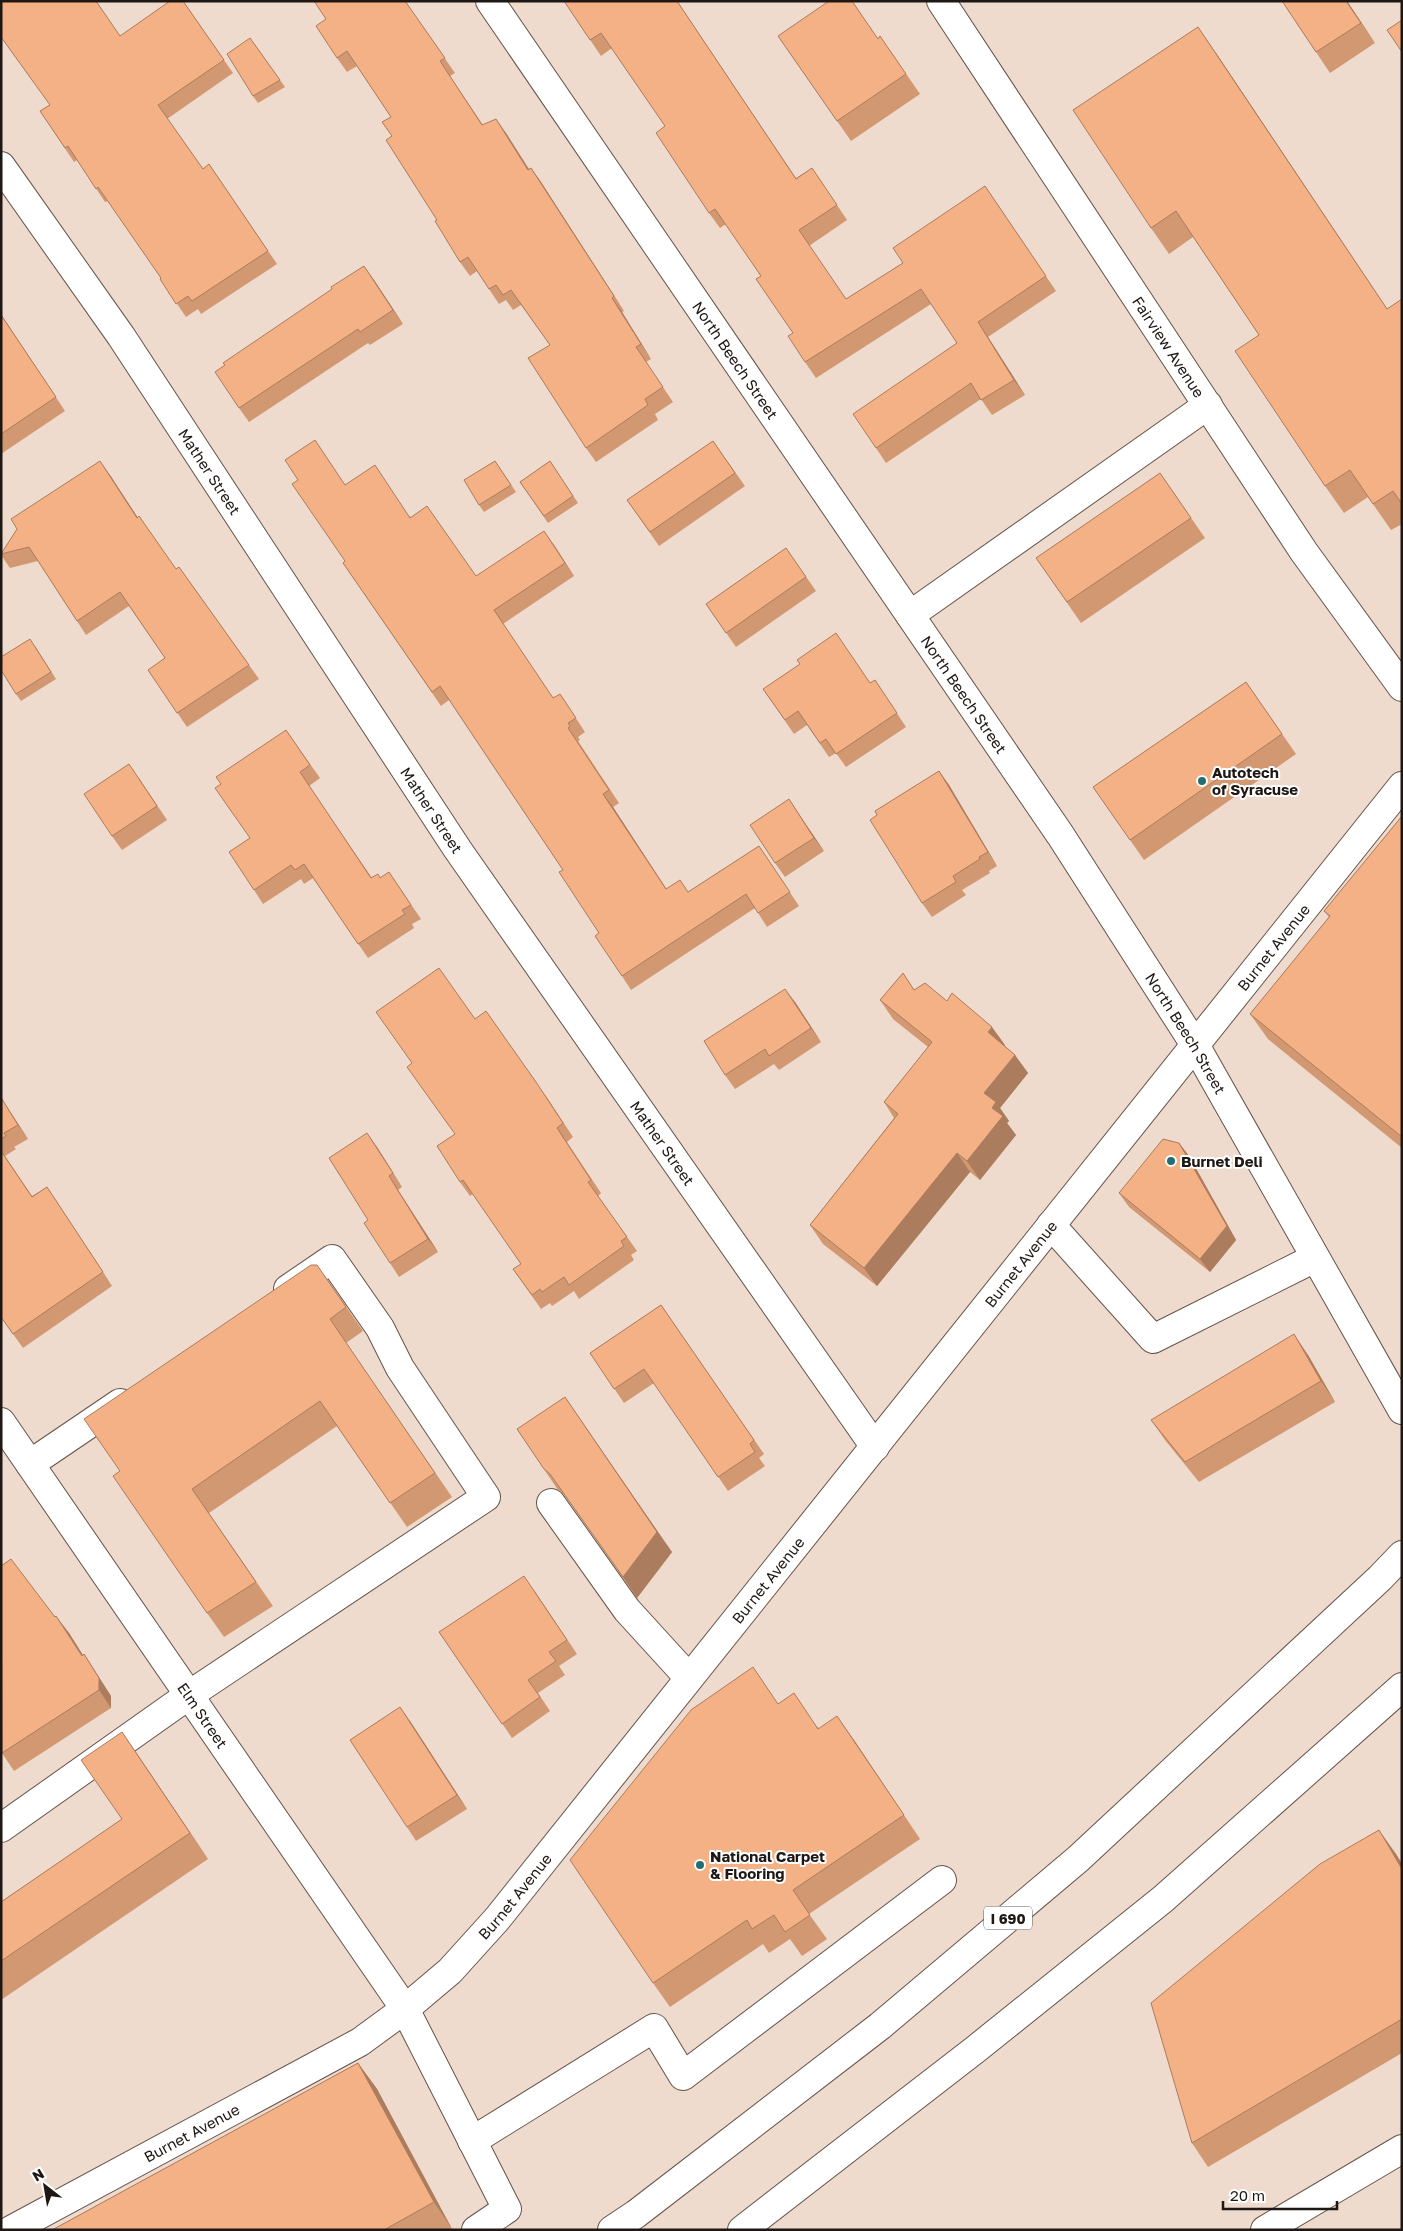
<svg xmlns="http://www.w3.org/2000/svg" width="1403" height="2231" viewBox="0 0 1403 2231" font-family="'Golos Text',sans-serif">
	<rect width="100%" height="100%" fill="#efdace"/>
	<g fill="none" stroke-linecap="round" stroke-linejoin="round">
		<defs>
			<g id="minor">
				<path id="s1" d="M490,1l571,835 134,209 207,365"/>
				<path id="s2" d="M941,1l363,551 98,135"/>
				<path id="s3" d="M1,166l120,170 337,514 417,597"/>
				<polyline points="910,615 1208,405"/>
				<polyline points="1051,1225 1153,1339 1315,1258"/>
				<path id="s4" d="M1,1422l404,587 102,200 -31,21"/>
				<polyline points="30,1464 120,1403"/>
				<polyline points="551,1503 627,1610 689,1678"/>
				<polyline points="1,1828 189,1695 486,1497 400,1368 380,1328 332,1259 288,1289"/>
				<polyline points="472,2141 654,2028 683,2076 942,1880"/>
				<path id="s5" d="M11,2230l349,-188 45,-33 45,-38 47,-52 905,-1133"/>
				<polyline points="1265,2230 1402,2149"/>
			</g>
			<g id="highway">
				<polyline points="612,2230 636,2214 880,2026 1078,1859 1380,1578 1402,1555"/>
				<polyline points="742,2230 976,2049 1163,1899 1402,1687"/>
			</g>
		</defs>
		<use href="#minor" stroke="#655449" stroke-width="30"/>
		<use href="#highway" stroke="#655449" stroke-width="30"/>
		<use href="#minor" stroke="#fff" stroke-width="28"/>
		<use href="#highway" stroke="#fff" stroke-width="28"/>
	</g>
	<g fill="#d29872">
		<polygon points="183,1 233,73 167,119 203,169 209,164 277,264 201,314 198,309 186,317 160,279 161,278 108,201 105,202 77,160 74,162 40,111 49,105 120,36"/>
		<polygon points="405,1 455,73 450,76 483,125 506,133 529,169 531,168 541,182 624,311 622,312 651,359 646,362 673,402 655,414 658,420 596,462 586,448 550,345 521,305 513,310 506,300 499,304 477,271 470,276 460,262 392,136 391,117 357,66 347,72 337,58 326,19"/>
		<polygon points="564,1 677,1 796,178 812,168 847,220 809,246 846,299 903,263 985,186 1056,291 988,337 1025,395 992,415 981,399 886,463 876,448 957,343 931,304 816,378 805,362 793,333 761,276 726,224 720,228 709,213 665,126 612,48 601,56"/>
		<polygon points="1282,1 1347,1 1375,43 1330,73"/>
		<polygon points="778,36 878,39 880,36 920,94 851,141"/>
		<polygon points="250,38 285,87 258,103 253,96"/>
		<polygon points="1216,53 1387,309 1402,299 1402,524 1391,530 1368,497 1344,513 1325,486 1259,335 1193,237 1169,254 1151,228"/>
		<polygon points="374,280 403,324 370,345 368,343 249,422 239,408"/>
		<polygon points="1,314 65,411 1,454"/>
		<polygon points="713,441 745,486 659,546 627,500"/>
		<polygon points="495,461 516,492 484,512 479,505"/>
		<polygon points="550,461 578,503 548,523 520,482"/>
		<polygon points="1160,473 1205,538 1081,623 1036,558"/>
		<polygon points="110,475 138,518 176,569 179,567 259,679 187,727 148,670 165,658 129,606 86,635 38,561 10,568 1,555 1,553"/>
		<polygon points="298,480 345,484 411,517 476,576 554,545 574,576 503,624 553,698 560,694 585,732 578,737 580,740 578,741 619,803 613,807 666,889 688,892 759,846 799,906 767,927 755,908 631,990 622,976 599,933 563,870 449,700 441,706 343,563 345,561"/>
		<polygon points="786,548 816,591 736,647 706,604"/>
		<polygon points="35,646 56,679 21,701 16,694"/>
		<polygon points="875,680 906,727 846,767 836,753 829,757 807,725 794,734 763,689 870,683"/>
		<polygon points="1246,682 1296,754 1144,860 1093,787"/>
		<polygon points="286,730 320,778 309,786 372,878 380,878 389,872 421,919 412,924 414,928 368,958 313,878 304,884 301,879 263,904 254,890 250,838 221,784"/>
		<polygon points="939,771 949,785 997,866 989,871 990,873 962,890 966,895 932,917 922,903 877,815"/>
		<polygon points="139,778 167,820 122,850 112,836"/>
		<polygon points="789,799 824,851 785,877 775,863"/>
		<polygon points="1402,816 1402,1148 1268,1039 1250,1014 1329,917 1324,911"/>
		<polygon points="903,973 914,990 947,1001 1005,1045 1005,1046 1015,1055 1028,1073 1000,1108 1009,1121 1007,1123 1016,1135 980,1180 970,1172 877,1286 823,1244 810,1225 894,1118 884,1102 928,1047 893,1019 880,1000"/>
		<polygon points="795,1002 821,1042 779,1070 774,1064 735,1089 725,1075"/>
		<polygon points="475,1019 546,1096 573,1137 567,1142 601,1193 598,1196 637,1251 631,1255 634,1260 579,1299 574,1291 552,1306 550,1303 541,1309 513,1269 521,1264 473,1194 470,1196 460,1182 455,1135"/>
		<polygon points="1,1099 11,1113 28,1139 14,1147 16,1149 5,1156 32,1196 47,1187 112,1286 23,1348 1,1317"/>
		<polygon points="1179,1143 1189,1156 1236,1240 1210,1272 1129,1207 1119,1193"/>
		<polygon points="377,1147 402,1187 398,1190 438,1252 399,1277 390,1263 368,1220"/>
		<polygon points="317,1265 363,1331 346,1343 452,1497 407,1527 337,1426 209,1513 273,1606 224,1637 207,1613 120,1471"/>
		<polygon points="661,1305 764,1454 759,1458 765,1466 728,1491 654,1383 624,1403 590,1353"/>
		<polygon points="1308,1355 1335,1402 1199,1482 1165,1440 1151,1420"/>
		<polygon points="517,1429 672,1552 637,1598 564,1494 558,1490"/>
		<polygon points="534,1590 577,1654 559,1666 565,1675 538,1693 550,1711 512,1738 439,1632"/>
		<polygon points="55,1617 69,1633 83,1655 84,1654 111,1696 111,1708 14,1771 2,1753"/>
		<polygon points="778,1704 819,1728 854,1740 920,1839 809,1914 827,1939 802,1956 790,1939 769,1953 763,1944 670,2007 653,1983"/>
		<polygon points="410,1721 467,1809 416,1841 407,1827"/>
		<polygon points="122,1732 208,1859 1,2000 1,1902 122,1819"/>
		<polygon points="1396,1854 1402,1864 1402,2053 1208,2167 1192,2143"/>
		<polygon points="358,2063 377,2089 452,2229 450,2230 52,2230"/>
	</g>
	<g fill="#ab7c5d">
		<polygon points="1346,1 1347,1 1375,43 1361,23"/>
		<polygon points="1198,27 1216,53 1402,331 1387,309"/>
		<polygon points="496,119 506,133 538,184 528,170"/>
		<polygon points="531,168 541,182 624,311 614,296"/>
		<polygon points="364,266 374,280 403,324 393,310"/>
		<polygon points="612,298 622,312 651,359 641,344"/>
		<polygon points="978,322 988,337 1025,395 1014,380"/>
		<polygon points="100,461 110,475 147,532 137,518"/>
		<polygon points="544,531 554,545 574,576 565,563"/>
		<polygon points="939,771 949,785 997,866 988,852"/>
		<polygon points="603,794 613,807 675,902 666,889"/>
		<polygon points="789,799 798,813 824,851 814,838"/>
		<polygon points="785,989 795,1002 821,1042 811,1028"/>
		<polygon points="992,1027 1005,1045 1001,1050 988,1032"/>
		<polygon points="1015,1055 1028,1073 1000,1108 1009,1121 1007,1123 1016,1135 980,1180 967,1161 992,1108 984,1093"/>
		<polygon points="2,1099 11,1113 28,1139 18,1125"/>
		<polygon points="367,1133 377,1147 402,1187 393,1173"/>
		<polygon points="1179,1143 1189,1156 1236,1240 1210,1272 1200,1259"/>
		<polygon points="957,1153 970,1172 877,1286 864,1268"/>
		<polygon points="389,1176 398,1190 438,1252 428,1239"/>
		<polygon points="47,1187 56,1201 112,1286 103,1272"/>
		<polygon points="1294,1334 1308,1355 1335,1402 1321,1381"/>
		<polygon points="565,1397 672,1552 637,1598 623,1577"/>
		<polygon points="56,1616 69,1633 94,1673 82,1656"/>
		<polygon points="84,1654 111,1696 111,1708 99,1690"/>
		<polygon points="400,1707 410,1721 467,1809 457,1795"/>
		<polygon points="837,1716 854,1740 920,1839 904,1815"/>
		<polygon points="122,1732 140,1758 208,1859 190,1833"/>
		<polygon points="1379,1830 1396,1854 1402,1864 1402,1869"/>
		<polygon points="358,2063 377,2089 452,2229 434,2202"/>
	</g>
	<g fill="#f4b185" stroke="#ab7c5d">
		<polygon points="1,1 96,1 120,36 170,1 183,1 224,60 158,105 203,169 209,164 268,251 192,301 188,296 176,304 160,279 161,278 98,187 96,189 68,146 65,148 40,111 50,105 1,37"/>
		<polygon points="314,1 405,1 445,58 440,61 482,125 496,119 528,170 531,168 614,296 612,298 641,344 636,347 663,387 645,399 648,405 586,448 528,358 550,345 511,290 503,295 496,285 489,289 468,257 460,262 435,221 437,220 386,140 392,136 382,122 391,117 347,51 337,58 316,26 326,19"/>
		<polygon points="564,1 677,1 796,179 812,168 837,205 799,230 846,299 903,263 893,248 985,186 1046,276 978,322 1014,380 981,400 971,383 876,448 853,414 957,343 921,289 805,362 788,336 793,333 756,279 761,276 715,209 709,213 656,133 665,126 601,33 590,40"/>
		<polygon points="829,1 852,1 878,39 880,36 906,74 837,121 778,36"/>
		<polygon points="1282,1 1346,1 1361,23 1316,52"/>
		<polygon points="1402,20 1402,52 1387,30"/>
		<polygon points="1198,27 1387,309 1402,299 1402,504 1393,491 1373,504 1350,470 1325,486 1235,351 1259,335 1176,211 1151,228 1073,110"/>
		<polygon points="250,38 280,80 253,96 227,54"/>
		<polygon points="364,266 393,310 360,332 358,329 239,408 215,372 225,365 223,363 332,289 331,287"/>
		<polygon points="1,315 56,397 1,434"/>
		<polygon points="315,440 345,485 375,465 410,518 427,506 476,576 544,531 565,563 494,610 553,698 560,694 576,718 568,723 570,726 568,728 609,790 603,794 666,889 680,880 688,892 759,846 790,892 758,913 746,894 622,976 595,936 599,933 559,872 563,870 498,773 440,686 432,692 343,563 345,561 292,484 298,480 285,460"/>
		<polygon points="713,441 735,473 650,532 627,500"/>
		<polygon points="100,461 137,518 139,516 176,569 179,567 249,665 177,713 148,670 165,658 120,592 77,621 29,547 1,554 17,529 11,519"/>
		<polygon points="495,461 511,485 479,505 464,480"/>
		<polygon points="550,461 573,496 544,516 520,482"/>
		<polygon points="1160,473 1191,518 1067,602 1036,558"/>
		<polygon points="786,548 806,577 726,633 706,604"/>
		<polygon points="836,633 870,683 875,680 897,713 836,754 826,739 820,743 798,711 785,720 763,689 800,664 797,660"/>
		<polygon points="30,639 51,672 16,694 1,670 1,657"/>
		<polygon points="1246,682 1282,734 1130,840 1093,787"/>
		<polygon points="286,730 310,765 300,772 371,878 378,874 380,878 389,872 411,905 402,910 405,914 358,944 304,864 295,870 291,865 254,890 229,852 250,838 215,788 221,784 216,777"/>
		<polygon points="129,764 157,806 112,836 84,794"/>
		<polygon points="939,771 988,852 979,857 980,859 953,876 956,882 922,903 870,820 877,815 875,811"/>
		<polygon points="789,799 814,838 775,863 750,825"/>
		<polygon points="1402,816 1402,1137 1250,1014 1330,916 1324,911"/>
		<polygon points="439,968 475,1019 486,1011 536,1082 563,1123 557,1128 591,1180 588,1182 627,1237 621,1241 624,1246 569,1285 564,1277 542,1292 540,1289 532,1295 513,1269 521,1264 463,1180 460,1182 437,1146 455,1134 407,1067 412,1063 376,1012"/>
		<polygon points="903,973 914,990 925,983 947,1001 952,993 992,1027 988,1032 1015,1055 984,1093 996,1102 992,1108 1003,1116 967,1161 957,1153 864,1268 810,1225 898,1114 884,1102 932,1042 880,1000"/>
		<polygon points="785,989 811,1028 769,1056 765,1049 725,1075 704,1041"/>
		<polygon points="2,1099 18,1125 4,1133 6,1136 1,1139"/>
		<polygon points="367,1133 393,1173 389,1176 428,1239 390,1263 364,1223 368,1220 329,1158"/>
		<polygon points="1163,1139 1179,1143 1227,1226 1200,1259 1119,1193"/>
		<polygon points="1,1151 32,1197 47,1187 103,1272 13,1334 1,1317"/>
		<polygon points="311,1265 317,1265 346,1307 330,1319 435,1473 390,1503 320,1401 192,1489 256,1582 207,1613 113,1476 120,1471 84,1419"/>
		<polygon points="661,1305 754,1440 750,1444 755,1452 718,1477 644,1369 614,1389 590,1353"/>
		<polygon points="1294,1334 1321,1381 1185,1462 1151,1420"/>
		<polygon points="565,1397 657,1532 623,1577 550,1474 544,1469 517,1429"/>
		<polygon points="11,1559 55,1617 56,1616 82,1656 84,1654 99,1678 99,1690 2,1753 1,1566"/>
		<polygon points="524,1576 567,1640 549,1652 556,1661 528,1680 540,1697 502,1724 439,1632"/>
		<polygon points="753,1667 778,1704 794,1693 818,1729 837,1716 904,1815 793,1890 810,1915 785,1932 774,1915 752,1929 747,1920 653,1983 570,1860 691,1710"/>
		<polygon points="400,1707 457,1795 407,1827 350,1740"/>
		<polygon points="122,1732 190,1833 1,1961 1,1902 122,1819 81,1760"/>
		<polygon points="1379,1830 1402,1869 1402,2019 1192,2143 1151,2003 1320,1864"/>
		<polygon points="358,2063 434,2202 384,2230 52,2230"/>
	</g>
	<g fill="#226e70" stroke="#fff" stroke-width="2">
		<circle cx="1202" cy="781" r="5"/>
		<circle cx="1171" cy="1161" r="5"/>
		<circle cx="700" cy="1865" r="5"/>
	</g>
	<g text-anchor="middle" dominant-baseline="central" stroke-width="4" stroke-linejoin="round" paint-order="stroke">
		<rect fill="#fff" stroke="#625d5a" stroke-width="1" x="984" y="1906.5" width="48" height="23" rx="4"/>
		<g font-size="14" font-weight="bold" fill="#1e1713">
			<text x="1008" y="1918">I 690</text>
		</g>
		<g font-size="15" fill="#1e1713" stroke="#fff">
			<text stroke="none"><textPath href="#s2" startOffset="414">Fairview Avenue</textPath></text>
			<text stroke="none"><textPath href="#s1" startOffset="435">North Beech Street</textPath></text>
			<text stroke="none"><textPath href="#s3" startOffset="370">Mather Street</textPath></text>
			<text stroke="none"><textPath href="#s1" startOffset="840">North Beech Street</textPath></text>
			<text stroke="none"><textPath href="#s3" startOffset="775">Mather Street</textPath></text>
			<text stroke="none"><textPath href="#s5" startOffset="1825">Burnet Avenue</textPath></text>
			<text stroke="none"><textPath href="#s1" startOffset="1245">North Beech Street</textPath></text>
			<text stroke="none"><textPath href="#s3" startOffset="1180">Mather Street</textPath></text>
			<text stroke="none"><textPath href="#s5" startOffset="1420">Burnet Avenue</textPath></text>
			<text stroke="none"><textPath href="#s5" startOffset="1015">Burnet Avenue</textPath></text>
			<text stroke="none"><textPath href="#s4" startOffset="356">Elm Street</textPath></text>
			<text stroke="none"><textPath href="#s5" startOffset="610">Burnet Avenue</textPath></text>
			<text stroke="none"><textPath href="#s5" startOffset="205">Burnet Avenue</textPath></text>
		</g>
		<g font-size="15" font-weight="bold" fill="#1e1713" stroke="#fff" text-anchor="start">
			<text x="1212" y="772">Autotech<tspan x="1212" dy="17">of Syracuse</tspan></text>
			<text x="1181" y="1161">Burnet Deli</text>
			<text x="710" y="1856">National Carpet<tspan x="710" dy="17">&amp; Flooring</tspan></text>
		</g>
	</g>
	<rect width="1403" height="2231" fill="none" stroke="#1e1713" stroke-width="5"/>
	<g transform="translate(45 2186) rotate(329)" stroke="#ffffff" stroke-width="4" paint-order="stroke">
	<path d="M0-4L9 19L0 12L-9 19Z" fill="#1e1713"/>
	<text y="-8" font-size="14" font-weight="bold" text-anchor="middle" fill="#1e1713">N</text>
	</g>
	<path d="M1223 2201v8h114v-8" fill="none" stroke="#1e1713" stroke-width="2.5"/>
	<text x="1230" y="2201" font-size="15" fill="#1e1713" stroke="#ffffff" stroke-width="4" paint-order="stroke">20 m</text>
</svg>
